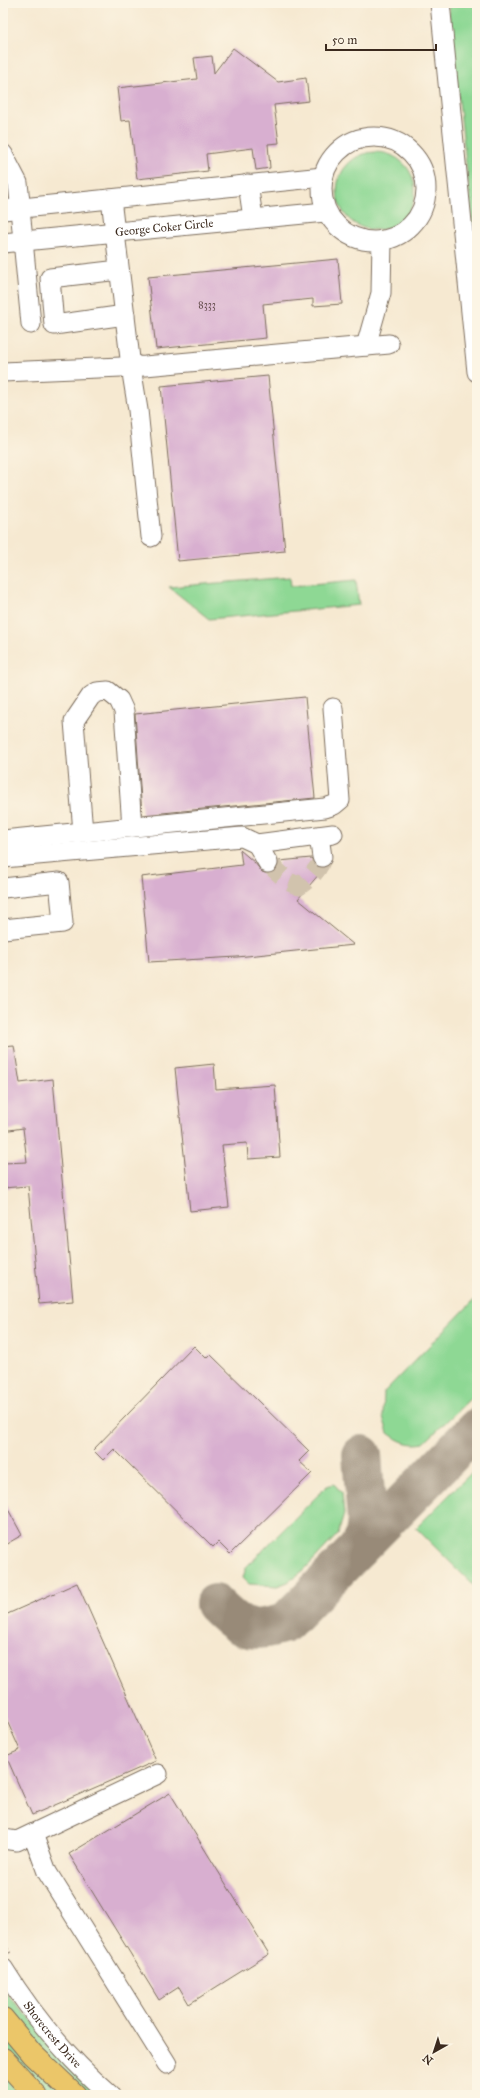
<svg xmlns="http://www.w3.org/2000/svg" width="480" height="2098" viewBox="0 0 480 2098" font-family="'IM FELL Great Primer',serif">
	<rect width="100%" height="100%" fill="#fcf5e5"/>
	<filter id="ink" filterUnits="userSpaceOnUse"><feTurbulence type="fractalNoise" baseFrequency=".025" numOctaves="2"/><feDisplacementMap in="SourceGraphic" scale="8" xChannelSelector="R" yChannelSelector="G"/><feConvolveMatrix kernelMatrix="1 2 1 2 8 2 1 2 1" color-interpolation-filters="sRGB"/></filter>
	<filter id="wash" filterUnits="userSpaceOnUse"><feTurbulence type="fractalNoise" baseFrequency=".012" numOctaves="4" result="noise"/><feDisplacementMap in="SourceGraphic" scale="16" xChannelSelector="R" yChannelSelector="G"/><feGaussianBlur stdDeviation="0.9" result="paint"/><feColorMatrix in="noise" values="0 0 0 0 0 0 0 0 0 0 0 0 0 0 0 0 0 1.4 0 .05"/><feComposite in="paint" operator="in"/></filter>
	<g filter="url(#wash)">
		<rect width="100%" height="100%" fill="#f6e9d1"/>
		<g fill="#8ed894" stroke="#648159">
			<polygon points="448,3 477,3 477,261"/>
			<circle cx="376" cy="191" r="39"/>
			<polygon points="290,577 291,586 356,580 359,605 209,619 169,587"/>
			<path d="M477,1297v95l-53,51c-15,3 -24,-1 -36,-10l-5,-16 1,-25z"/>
			<polygon points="477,1467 477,1589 416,1528"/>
			<polygon points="334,1484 342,1493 344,1514 338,1534 304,1570 288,1582 277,1586 249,1584 243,1578 246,1567 327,1486"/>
			<polygon points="3,1990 103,2095 3,2095"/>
		</g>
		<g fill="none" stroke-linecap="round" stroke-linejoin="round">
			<g stroke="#988a78" stroke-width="40">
				<polyline points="358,1549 365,1535 367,1520 362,1455"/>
				<path d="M215,1604c26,26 34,30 70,19l192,-195"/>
			</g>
		</g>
		<g id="blocks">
			<g fill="#d8afd0">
				<polygon points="233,48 278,82 306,78 309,101 274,105 279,143 268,144 270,168 256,170 253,148 206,154 208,171 137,179 130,120 121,121 117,88 197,79 194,58 212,56 214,73"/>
				<polygon points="338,259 342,304 313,306 313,299 263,304 266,338 156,349 148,277"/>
				<polygon points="268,376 285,551 178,561 161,386"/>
				<polygon points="305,697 315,798 142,815 135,714"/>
				<polygon points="240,850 255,863 262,872 268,874 273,873 277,869 279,861 311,858 318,867 325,867 298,899 354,945 237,957 149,962 141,877 242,865"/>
				<polygon points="14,1046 20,1083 53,1079 73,1301 39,1304 28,1186 3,1188 3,1163 27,1162 23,1128 3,1131 3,1047"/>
				<polygon points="214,1064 216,1089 275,1085 280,1157 248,1159 247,1143 222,1145 229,1207 190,1211 175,1068"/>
				<polygon points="194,1346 206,1358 210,1354 309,1451 299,1461 312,1473 230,1554 218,1542 213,1547 114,1449 103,1460 93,1450"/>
				<polygon points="3,1500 22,1535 3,1546"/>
				<polygon points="77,1583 156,1761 32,1815 6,1756 20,1750 3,1712 3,1616"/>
				<polygon points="170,1793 269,1954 189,2004 179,1987 159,2000 69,1854"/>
			</g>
		</g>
	</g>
	<g filter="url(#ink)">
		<use href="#blocks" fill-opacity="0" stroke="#7c6d5d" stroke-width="1"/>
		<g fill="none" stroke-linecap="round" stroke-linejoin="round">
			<path stroke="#d1c3ad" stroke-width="19" stroke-dasharray="19 10" stroke-linecap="butt" d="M268,863l21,19 10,4c9,-6 22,-18 23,-29"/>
			<defs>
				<g id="minor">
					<polyline points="440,3 477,372"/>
					<circle cx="374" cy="189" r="52"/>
					<polyline points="3,154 18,183 20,202"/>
					<polyline points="248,184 253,218"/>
					<polyline points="111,199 131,367 138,410 151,537"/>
					<polyline points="20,209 31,324"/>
					<polyline points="3,210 323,177"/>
					<path id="s1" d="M3,243l322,-31"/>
					<polyline points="119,270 50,278 54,325 125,315"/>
					<polyline points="366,346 381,293 382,240"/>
					<polyline points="3,372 145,366 389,344"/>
					<polyline points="83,832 74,721 91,696 97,692 108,691 119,700 124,711 132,827"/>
					<polyline points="319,836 322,857"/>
					<polyline points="3,840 325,808 334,805 340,800 333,708"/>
					<polyline points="257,844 268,863"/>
					<polyline points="3,858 242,837 257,844 333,834"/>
					<polyline points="3,888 59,882 63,923 3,929"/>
					<polyline points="33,1834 47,1872 167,2064"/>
					<polyline points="3,1839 17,1841 158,1774"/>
					<path id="s2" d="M3,1968c29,47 66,91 107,127"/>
				</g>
				<g id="major">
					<polyline points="3,2019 32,2054 75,2095"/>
					<polyline points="3,2059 36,2095"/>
				</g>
			</defs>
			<use href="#minor" stroke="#7c6d5d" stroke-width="21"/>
			<use href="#major" stroke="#7c6d5d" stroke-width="24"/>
			<polyline stroke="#7c6d5d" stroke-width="2.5" stroke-dasharray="1 3" stroke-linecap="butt" points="3,1942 10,1953"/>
			<use href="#minor" stroke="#fff" stroke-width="19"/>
			<use href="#major" stroke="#ebc669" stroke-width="22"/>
		</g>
	</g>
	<g text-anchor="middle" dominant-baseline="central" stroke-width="3.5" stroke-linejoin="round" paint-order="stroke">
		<g font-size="10" fill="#624b4a">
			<text x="207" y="305">8333</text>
		</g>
		<g font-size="12" fill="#3b2a1e" stroke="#fcf5e5">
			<text stroke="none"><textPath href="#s1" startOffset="162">George Coker Circle</textPath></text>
			<text stroke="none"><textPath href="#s2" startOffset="83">Shorecrest Drive</textPath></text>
		</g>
	</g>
	<rect width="480" height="2098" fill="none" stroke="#fcf5e5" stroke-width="16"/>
	<g transform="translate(434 2052) rotate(219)" stroke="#fcf5e5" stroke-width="3" paint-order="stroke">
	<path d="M0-3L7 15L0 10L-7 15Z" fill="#3b2a1e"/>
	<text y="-6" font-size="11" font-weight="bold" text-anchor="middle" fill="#3b2a1e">N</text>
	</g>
	<path d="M326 44v6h110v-6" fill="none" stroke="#3b2a1e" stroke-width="2"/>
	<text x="332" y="44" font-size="12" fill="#3b2a1e" stroke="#fcf5e5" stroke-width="3" paint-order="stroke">50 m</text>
</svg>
